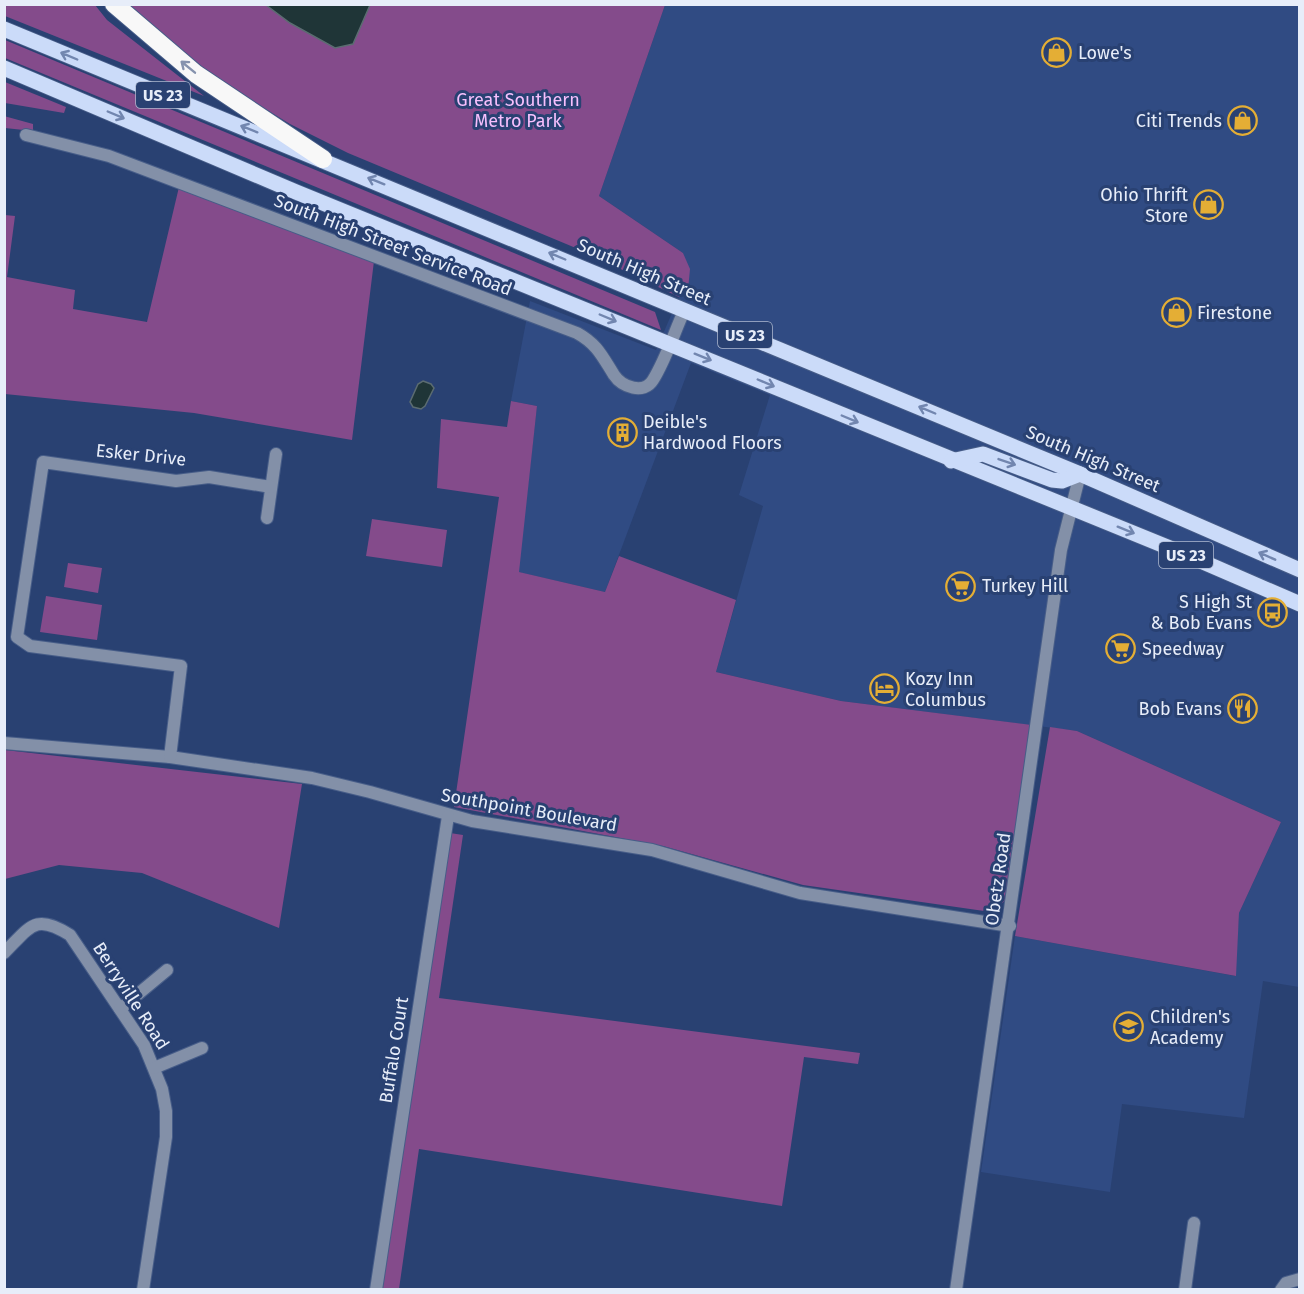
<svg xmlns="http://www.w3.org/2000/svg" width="1304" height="1294" viewBox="0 0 1304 1294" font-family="'Fira Sans',sans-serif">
	<rect width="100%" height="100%" fill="#294172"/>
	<polygon fill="#304b83" points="665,5 1299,5 1299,987 1263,981 1244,1118 1122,1104 1110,1192 981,1172 1015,936 1235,976 1239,913 1281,822 1077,731 841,701 716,672 763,506 739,495 770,395 691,363 605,592 518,572 537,406 511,401 530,301 656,350 679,297 688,290 683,253 599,196"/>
	<g fill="#844b8b">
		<polygon points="4,5 95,5 107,20 204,96 5,16"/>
		<polygon points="122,5 665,5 599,196 683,253 690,269 688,290 679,297 583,251 348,153 290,124 200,69"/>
		<polygon points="5,40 655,312 661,330 5,58"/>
		<polygon points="5,82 66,107 64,113 5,103"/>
		<polygon points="4,116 33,124 33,131 5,128"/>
		<polygon points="179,187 374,261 352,440 194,413 5,394 5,215 15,216 7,277 75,290 73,309 147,322"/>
		<polygon points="511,401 537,406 519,572 605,592 619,556 736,600 716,672 841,701 1032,725 1006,900 991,912 803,885 663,846 454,807 499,497 437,488 441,419 507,427"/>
		<polygon points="372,519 447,530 442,567 366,556"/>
		<polygon points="68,563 102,568 98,593 64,587"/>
		<polygon points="46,596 102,605 97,640 40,632"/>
		<polygon points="1050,727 1077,731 1281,822 1239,913 1236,976 1015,936"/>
		<polygon points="5,750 302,784 279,928 142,873 59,865 5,879"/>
		<polygon points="450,833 463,835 439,998 860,1053 858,1064 804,1057 782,1206 419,1149 399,1289 382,1290"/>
	</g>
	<g fill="#1f3537" stroke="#5b6c71" stroke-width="1.5">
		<polygon points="266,5 370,5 353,44 335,48 290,23"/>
		<polygon points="423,381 431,384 434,388 425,406 421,409 413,407 410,402 418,384"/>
	</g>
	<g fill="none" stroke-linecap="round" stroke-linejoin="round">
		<defs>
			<g id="street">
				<path d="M26,135l83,21 468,177c20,11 25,23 37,42 8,12 30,20 39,5 13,-21 21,-47 31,-69"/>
				<polyline points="267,518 276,454"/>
				<polyline points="4,743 170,757 312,778 370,792 472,821 652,850 800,893 1010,926"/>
				<polyline points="170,757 181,666 30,646 17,637 43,462 176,481 209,477 271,487"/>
				<path d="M4,953c27,-27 31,-40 66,-18l74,110 18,44 4,22v26l-23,153"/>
				<polyline points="120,1009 167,970"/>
				<polyline points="154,1068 202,1048"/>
				<polyline points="376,1290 448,816"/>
				<polyline points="956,1290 1061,550 1080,474"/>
				<polyline points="1185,1290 1194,1223"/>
				<polyline points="1281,1290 1286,1283 1300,1279"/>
			</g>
			<g id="primary">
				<polyline points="4,29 1080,474 1300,570"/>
				<polyline points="4,68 296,192 1187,555 1300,604"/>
				<polyline points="951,461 983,454 1052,480 1062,481 1080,474"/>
			</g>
			<polyline id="highway" points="114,4 196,74 323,159"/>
		</defs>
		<use href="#street" stroke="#475d88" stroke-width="14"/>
		<use href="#primary" stroke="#475d88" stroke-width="17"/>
		<use href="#highway" stroke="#475d88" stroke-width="20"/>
		<use href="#street" stroke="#8390a8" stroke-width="12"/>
		<use href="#primary" stroke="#cbdbf9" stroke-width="15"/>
		<use href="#highway" stroke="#f8f8f8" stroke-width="18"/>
	</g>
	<defs><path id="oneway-shaft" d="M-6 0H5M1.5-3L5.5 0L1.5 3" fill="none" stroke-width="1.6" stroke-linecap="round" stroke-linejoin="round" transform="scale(1.5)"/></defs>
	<g stroke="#7286af">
		<use href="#oneway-shaft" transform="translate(69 56) rotate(-157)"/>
		<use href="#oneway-shaft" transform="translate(116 115) rotate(23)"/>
		<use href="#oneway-shaft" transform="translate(249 129) rotate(-158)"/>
		<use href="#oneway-shaft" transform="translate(376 181) rotate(-158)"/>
		<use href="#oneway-shaft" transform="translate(557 256) rotate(-157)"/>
		<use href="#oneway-shaft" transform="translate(608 318) rotate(23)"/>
		<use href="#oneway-shaft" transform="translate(703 357) rotate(22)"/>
		<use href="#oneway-shaft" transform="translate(766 383) rotate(23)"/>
		<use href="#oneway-shaft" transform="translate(927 410) rotate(-157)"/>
		<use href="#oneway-shaft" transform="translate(850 419) rotate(23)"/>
		<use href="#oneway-shaft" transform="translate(1007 462) rotate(19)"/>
		<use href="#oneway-shaft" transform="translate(1126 530) rotate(22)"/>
		<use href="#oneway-shaft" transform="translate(1267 556) rotate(-156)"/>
	</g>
	<use stroke="#8693ae" href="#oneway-shaft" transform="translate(188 67) rotate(-141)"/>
	<defs>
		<symbol id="shop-ring" viewBox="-11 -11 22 22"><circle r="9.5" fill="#294172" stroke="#e4ae35" stroke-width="1.5"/><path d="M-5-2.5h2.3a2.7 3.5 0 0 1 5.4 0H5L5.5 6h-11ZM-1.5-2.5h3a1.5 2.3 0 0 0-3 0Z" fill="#e4ae35"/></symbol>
		<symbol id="building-ring" viewBox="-11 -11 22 22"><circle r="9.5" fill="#294172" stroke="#e4ae35" stroke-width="1.5"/><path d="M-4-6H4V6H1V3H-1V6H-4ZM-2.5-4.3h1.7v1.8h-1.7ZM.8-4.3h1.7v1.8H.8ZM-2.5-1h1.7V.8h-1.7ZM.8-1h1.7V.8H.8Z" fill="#e4ae35"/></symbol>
		<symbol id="supermarket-ring" viewBox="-11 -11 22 22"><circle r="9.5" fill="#294172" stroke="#e4ae35" stroke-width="1.5"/><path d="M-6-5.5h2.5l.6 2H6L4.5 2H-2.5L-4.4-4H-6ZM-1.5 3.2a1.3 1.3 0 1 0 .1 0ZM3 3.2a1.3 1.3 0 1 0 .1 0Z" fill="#e4ae35"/></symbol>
		<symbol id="bus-ring" viewBox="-11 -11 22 22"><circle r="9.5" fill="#294172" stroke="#e4ae35" stroke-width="1.5"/><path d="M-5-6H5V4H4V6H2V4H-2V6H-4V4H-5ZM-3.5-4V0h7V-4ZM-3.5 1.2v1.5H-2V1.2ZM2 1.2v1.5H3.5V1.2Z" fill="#e4ae35"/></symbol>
		<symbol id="hotel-ring" viewBox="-11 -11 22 22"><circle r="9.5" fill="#294172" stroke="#e4ae35" stroke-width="1.5"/><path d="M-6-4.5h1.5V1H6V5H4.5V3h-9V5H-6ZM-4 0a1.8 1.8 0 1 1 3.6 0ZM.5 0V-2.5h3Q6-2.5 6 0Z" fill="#e4ae35"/></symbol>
		<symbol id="restaurant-ring" viewBox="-11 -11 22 22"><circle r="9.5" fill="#294172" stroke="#e4ae35" stroke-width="1.5"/><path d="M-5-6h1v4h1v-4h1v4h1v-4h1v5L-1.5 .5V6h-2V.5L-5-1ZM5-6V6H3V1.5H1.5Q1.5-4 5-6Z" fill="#e4ae35"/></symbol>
		<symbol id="school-ring" viewBox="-11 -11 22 22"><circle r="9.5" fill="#294172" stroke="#e4ae35" stroke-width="1.5"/><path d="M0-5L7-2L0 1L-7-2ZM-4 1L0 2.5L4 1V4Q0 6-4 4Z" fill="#e4ae35"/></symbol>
	</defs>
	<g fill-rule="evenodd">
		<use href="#shop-ring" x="1040" y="36" width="33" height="33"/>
		<use href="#shop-ring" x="1226" y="104" width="33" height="33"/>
		<use href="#shop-ring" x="1192" y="188" width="33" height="33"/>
		<use href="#shop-ring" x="1160" y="296" width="33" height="33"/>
		<use href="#building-ring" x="606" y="416" width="33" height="33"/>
		<use href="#supermarket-ring" x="944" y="570" width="33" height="33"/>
		<use href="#bus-ring" x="1256" y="596" width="33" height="33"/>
		<use href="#supermarket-ring" x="1104" y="632" width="33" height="33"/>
		<use href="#hotel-ring" x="868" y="672" width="33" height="33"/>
		<use href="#restaurant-ring" x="1226" y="692" width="33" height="33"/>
		<use href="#school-ring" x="1112" y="1010" width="33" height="33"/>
	</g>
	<g text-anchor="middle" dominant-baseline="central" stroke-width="6" stroke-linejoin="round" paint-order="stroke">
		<g fill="#294172" stroke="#aeb9d0" stroke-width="1.5">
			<rect x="136" y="82" width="54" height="26" rx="4.5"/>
			<rect x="718" y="322" width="54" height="26" rx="4.5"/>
			<rect x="1159" y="542" width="54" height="26" rx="4.5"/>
		</g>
		<g font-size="16" font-weight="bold" fill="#e7edf9">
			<text x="163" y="95">US 23</text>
			<text x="745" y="335">US 23</text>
			<text x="1186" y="555">US 23</text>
		</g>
		<g font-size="18" fill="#e7edf9" stroke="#294172" text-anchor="start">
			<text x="1078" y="53">Lowe's</text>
			<text x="1222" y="121" text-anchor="end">Citi Trends</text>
			<text x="1188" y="195" text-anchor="end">Ohio Thrift<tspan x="1188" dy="21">Store</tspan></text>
			<text x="1197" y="313">Firestone</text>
			<text x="643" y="422">Deible's<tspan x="643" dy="21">Hardwood Floors</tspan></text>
			<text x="982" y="586">Turkey Hill</text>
			<text x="1252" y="602" text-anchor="end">S High St<tspan x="1252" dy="21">&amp; Bob Evans</tspan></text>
			<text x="1142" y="649">Speedway</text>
			<text x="905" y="679">Kozy Inn<tspan x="905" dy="21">Columbus</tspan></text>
			<text x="1222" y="709" text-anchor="end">Bob Evans</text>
			<text x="1150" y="1017">Children's<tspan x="1150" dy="21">Academy</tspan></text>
		</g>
		<g font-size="18" fill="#f7bffd" stroke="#294172">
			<text x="518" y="100">Great Southern<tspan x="518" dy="21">Metro Park</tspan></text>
		</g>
		<g font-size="18" fill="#e7edf9" stroke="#294172">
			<text transform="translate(393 245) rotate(21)">South High Street Service Road</text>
			<text transform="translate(644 272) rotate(23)">South High Street</text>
			<text transform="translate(141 455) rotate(6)">Esker Drive</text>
			<text transform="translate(1093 459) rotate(23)">South High Street</text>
			<text transform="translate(529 810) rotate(10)">Southpoint Boulevard</text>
			<text transform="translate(998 879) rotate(-82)">Obetz Road</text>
			<text transform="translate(131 996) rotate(57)">Berryville Road</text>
			<text transform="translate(394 1050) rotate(-81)">Buffalo Court</text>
		</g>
	</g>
	<rect width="1304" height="1294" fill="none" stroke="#e7edf9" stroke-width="12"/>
</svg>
